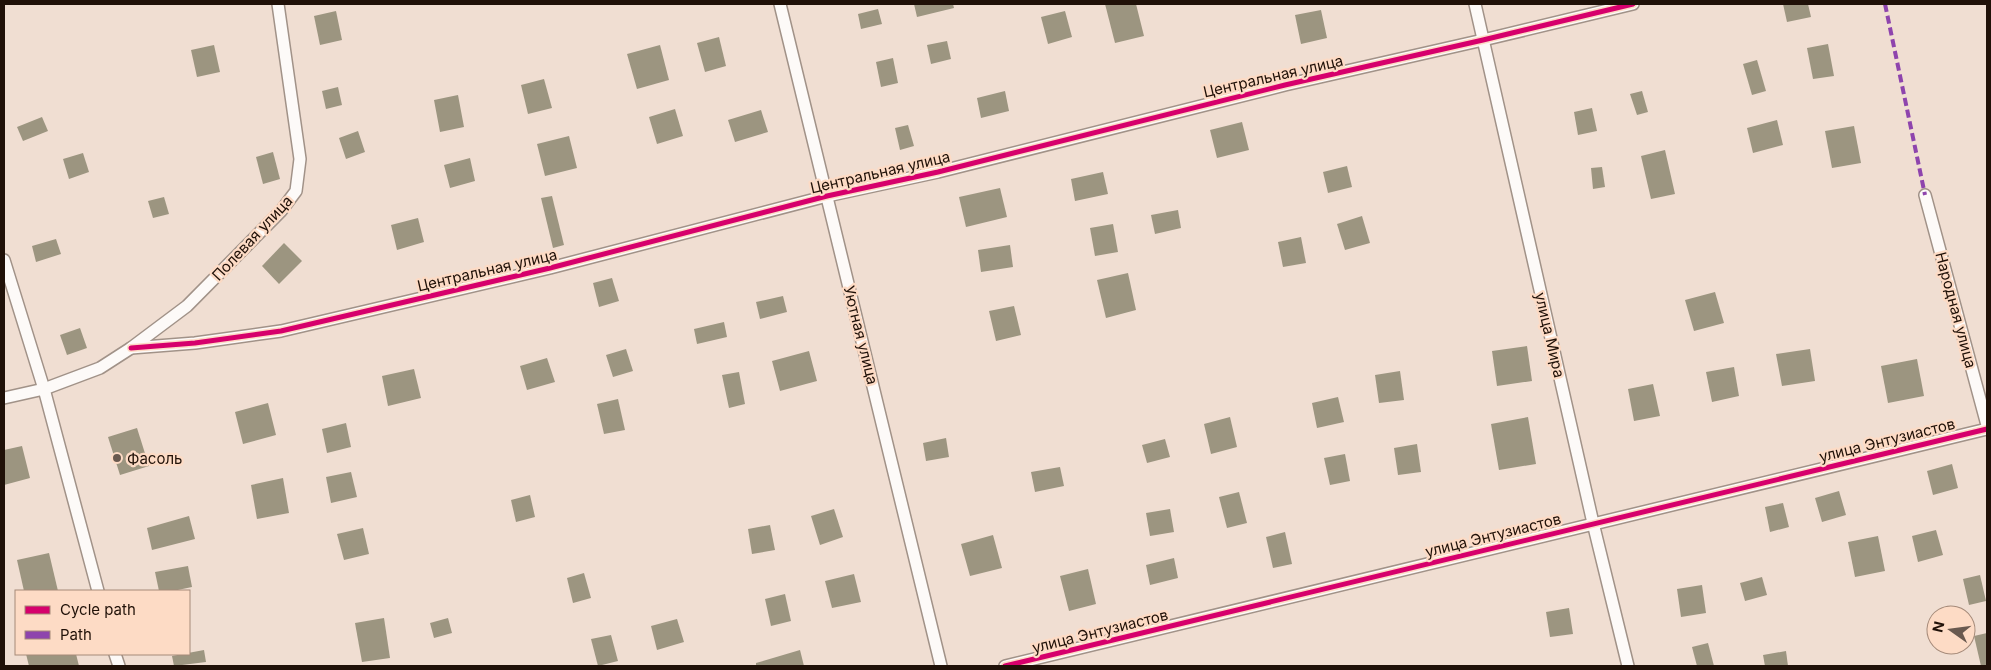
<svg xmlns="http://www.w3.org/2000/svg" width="1991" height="670" viewBox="0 0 1991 670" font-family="Inter,sans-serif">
	<rect width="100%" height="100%" fill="#f0ded2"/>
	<g fill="#9c9580">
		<polygon points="914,4 953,4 954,8 917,17"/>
		<polygon points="1105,4 1136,4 1144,36 1115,43"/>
		<polygon points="1783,4 1808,4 1811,17 1787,22"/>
		<polygon points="878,9 882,24 861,29 858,14"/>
		<polygon points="1321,10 1327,38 1301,44 1295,15"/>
		<polygon points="336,11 342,40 320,45 314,16"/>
		<polygon points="1065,11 1072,37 1048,44 1041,17"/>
		<polygon points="719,37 726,66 705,72 697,43"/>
		<polygon points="947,41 951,59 931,64 927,45"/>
		<polygon points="1828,44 1834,76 1813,79 1807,48"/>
		<polygon points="214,45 220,72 197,77 191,50"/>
		<polygon points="660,45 669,80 637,89 627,54"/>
		<polygon points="893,58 898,83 881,87 876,62"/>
		<polygon points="1757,60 1766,91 1752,95 1743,64"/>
		<polygon points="544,79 552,108 528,114 521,85"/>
		<polygon points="338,87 342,105 326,109 322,91"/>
		<polygon points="1005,91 1009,111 981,118 977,98"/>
		<polygon points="1642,91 1648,112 1637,115 1630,94"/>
		<polygon points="458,95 464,127 440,132 434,100"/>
		<polygon points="1592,108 1597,131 1578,135 1574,112"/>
		<polygon points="675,109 683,136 657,144 649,117"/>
		<polygon points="761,110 768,132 735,142 728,120"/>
		<polygon points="42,117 48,131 23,141 17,127"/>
		<polygon points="1777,120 1783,145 1753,153 1747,128"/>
		<polygon points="1242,122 1249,150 1217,158 1210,130"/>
		<polygon points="908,125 914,146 900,150 895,128"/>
		<polygon points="1854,126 1861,163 1832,168 1825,131"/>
		<polygon points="358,131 365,152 346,159 339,138"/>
		<polygon points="569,136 577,168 545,176 537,144"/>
		<polygon points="1665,150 1675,194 1651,199 1641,156"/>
		<polygon points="273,152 280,179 263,184 256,157"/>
		<polygon points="83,153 89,172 69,179 63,159"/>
		<polygon points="470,158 475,181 450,188 444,165"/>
		<polygon points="1347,166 1352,187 1328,193 1323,172"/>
		<polygon points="1602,167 1605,187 1593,189 1591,168"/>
		<polygon points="1103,172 1108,194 1075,201 1071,179"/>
		<polygon points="1000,188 1007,217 966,227 959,197"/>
		<polygon points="552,196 564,245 553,248 541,198"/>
		<polygon points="164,197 169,214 153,218 148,201"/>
		<polygon points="1178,210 1181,228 1155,234 1151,215"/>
		<polygon points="1362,216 1370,243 1345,250 1337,224"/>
		<polygon points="418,218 424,242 397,250 391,225"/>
		<polygon points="1113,224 1118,252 1095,256 1090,228"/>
		<polygon points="1301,237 1306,263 1283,267 1278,242"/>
		<polygon points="56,239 61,254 36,262 32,246"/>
		<polygon points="284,243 302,261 279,284 262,266"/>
		<polygon points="1010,245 1013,267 981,272 978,250"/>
		<polygon points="1128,273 1136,310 1106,318 1097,280"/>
		<polygon points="612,278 619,301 599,307 593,283"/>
		<polygon points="1715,292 1724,323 1694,331 1685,300"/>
		<polygon points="783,296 787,312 760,319 756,302"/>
		<polygon points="1014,306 1021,335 996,341 989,311"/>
		<polygon points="724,322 727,337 697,344 694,329"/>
		<polygon points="80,328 87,348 67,355 60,335"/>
		<polygon points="1527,346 1532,381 1497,386 1492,351"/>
		<polygon points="626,349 633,371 613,377 606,355"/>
		<polygon points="1810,349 1815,381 1782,386 1776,354"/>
		<polygon points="809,351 817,381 780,391 772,361"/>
		<polygon points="547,358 555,382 527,390 520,366"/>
		<polygon points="1917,359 1924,396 1888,403 1881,366"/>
		<polygon points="1734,367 1739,396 1712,402 1706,372"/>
		<polygon points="414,369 421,398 388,406 382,376"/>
		<polygon points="1400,371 1404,400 1379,403 1375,375"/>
		<polygon points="739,372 745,404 729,408 722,375"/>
		<polygon points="1653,384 1660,416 1634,421 1628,389"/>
		<polygon points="1338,397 1344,422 1317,428 1312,403"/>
		<polygon points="618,399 625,430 604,434 597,404"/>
		<polygon points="268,403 276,435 243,444 235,412"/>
		<polygon points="1230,417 1237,447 1211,454 1204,424"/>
		<polygon points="1528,417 1536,464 1499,470 1491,424"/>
		<polygon points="346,423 351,447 327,453 322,429"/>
		<polygon points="137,428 149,466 120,475 108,437"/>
		<polygon points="946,438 949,457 926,461 923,443"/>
		<polygon points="1165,439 1170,457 1147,463 1142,445"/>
		<polygon points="1417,444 1421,472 1398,475 1394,448"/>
		<polygon points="22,446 30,478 4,485 4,450"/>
		<polygon points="1345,454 1350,481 1330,485 1324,458"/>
		<polygon points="1952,464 1958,488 1933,495 1927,471"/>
		<polygon points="1060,467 1064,486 1035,492 1031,472"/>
		<polygon points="351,472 357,497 331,503 326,477"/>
		<polygon points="283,478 289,513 257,519 251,485"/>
		<polygon points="1839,491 1846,515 1822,522 1815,498"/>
		<polygon points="1239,492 1247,523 1227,528 1219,497"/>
		<polygon points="530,495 535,517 516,522 511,500"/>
		<polygon points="1783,503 1789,527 1770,532 1765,507"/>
		<polygon points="834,509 843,537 820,545 811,516"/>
		<polygon points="1170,509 1174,532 1150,536 1146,513"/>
		<polygon points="189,516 195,539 152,550 147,528"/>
		<polygon points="770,525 775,550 752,554 748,529"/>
		<polygon points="363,528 369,554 344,560 337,534"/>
		<polygon points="1936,530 1943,555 1918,562 1912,536"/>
		<polygon points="1285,532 1292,564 1273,568 1266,537"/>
		<polygon points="993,535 1002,568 970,576 961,544"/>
		<polygon points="1878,536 1885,571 1855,577 1848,542"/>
		<polygon points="49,553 58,591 24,591 17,560"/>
		<polygon points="1174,558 1178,578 1150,585 1146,565"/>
		<polygon points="188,566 192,587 173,591 159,591 155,572"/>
		<polygon points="1088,569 1096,604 1069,611 1060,576"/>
		<polygon points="584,573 591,598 573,603 567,578"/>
		<polygon points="854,574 861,602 832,608 825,581"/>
		<polygon points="1980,575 1986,601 1969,605 1963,579"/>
		<polygon points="1762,577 1767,595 1745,601 1740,583"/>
		<polygon points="1702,585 1706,613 1681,617 1677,589"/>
		<polygon points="785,594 791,621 771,626 765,599"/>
		<polygon points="1569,608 1573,634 1550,637 1546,612"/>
		<polygon points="384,618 390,658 362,662 355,623"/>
		<polygon points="448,618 452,633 434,638 430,623"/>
		<polygon points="677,619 684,642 657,650 651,626"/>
		<polygon points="1987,633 1987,666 1981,666 1974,636"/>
		<polygon points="611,635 618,661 598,666 591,639"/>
		<polygon points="1708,643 1714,666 1697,666 1692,647"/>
		<polygon points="204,650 206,662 174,666 172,656"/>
		<polygon points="800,650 804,666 756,666 756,663"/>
		<polygon points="1786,651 1788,666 1765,666 1763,655"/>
		<polygon points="26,654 76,654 79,666 29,666"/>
	</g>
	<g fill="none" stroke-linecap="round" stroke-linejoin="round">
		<defs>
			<g id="minor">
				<polyline points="780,4 941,666"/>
				<polyline points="1475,4 1593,523 1628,666"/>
				<polyline points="1925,195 1987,425"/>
				<polyline points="4,260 44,389 98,591"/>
				<polyline points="131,348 195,343 281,331 550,268 827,196 938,172 1285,85 1483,40 1633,4"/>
				<polyline points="4,398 44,389 100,368 131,348 187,306 281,211 296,191 300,159 278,4"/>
				<polyline points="115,654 119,666"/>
				<polyline points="1005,666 1987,429"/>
			</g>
		</defs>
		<use href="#minor" stroke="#a19288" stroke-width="14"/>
		<use href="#minor" stroke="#fdfaf8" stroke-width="11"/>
		<polyline stroke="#8e44ad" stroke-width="4" stroke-dasharray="8 4" stroke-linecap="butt" points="1885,4 1925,195"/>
		<defs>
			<g id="cycleway">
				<polyline points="131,348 195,343 281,331 550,268 827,196 938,172 1285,85 1483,40 1633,4"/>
				<polyline points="1005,666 1987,429"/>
			</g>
		</defs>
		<use href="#cycleway" stroke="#fddbc5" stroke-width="8"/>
		<use href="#cycleway" stroke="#d6006c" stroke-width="5"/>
	</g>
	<circle fill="#69594f" stroke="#fddbc5" stroke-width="2" cx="117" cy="458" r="5"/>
	<g text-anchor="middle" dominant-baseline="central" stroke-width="4.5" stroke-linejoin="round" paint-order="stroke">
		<g font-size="15" fill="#201108" stroke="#fddbc5">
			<text transform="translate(1273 76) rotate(-13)">Центральная улица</text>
			<text transform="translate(880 172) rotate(-13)">Центральная улица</text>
			<text transform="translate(252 238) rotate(-47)">Полевая улица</text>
			<text transform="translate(487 270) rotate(-13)">Центральная улица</text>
			<text transform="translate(1956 310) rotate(75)">Народная улица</text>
			<text transform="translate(861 335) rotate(76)">Уютная улица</text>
			<text transform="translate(1550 335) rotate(77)">улица Мира</text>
			<text transform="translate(1887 440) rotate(-14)">улица Энтузиастов</text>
			<text transform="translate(1493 535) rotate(-14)">улица Энтузиастов</text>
			<text transform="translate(1100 631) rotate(-14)">улица Энтузиастов</text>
		</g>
		<g font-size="15" fill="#201108" stroke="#fddbc5" text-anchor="start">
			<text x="127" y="458">Фасоль</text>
		</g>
	</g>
	<rect width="1991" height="670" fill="none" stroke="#201108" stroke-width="10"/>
	<rect x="15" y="590" width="175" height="65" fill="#fddbc5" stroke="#a58a79"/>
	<rect x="25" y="606" width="25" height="8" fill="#d6006c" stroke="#a58a79"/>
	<text x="60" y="615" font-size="15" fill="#201108">Cycle path</text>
	<rect x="25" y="631" width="25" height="8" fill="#8e44ad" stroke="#a58a79"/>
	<text x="60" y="640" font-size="15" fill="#201108">Path</text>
	<g transform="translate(1951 630) rotate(284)"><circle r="24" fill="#fddbc5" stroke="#a58a79"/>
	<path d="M0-4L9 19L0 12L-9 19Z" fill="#69594f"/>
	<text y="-8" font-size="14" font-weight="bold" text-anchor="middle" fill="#201108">N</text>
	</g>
</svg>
